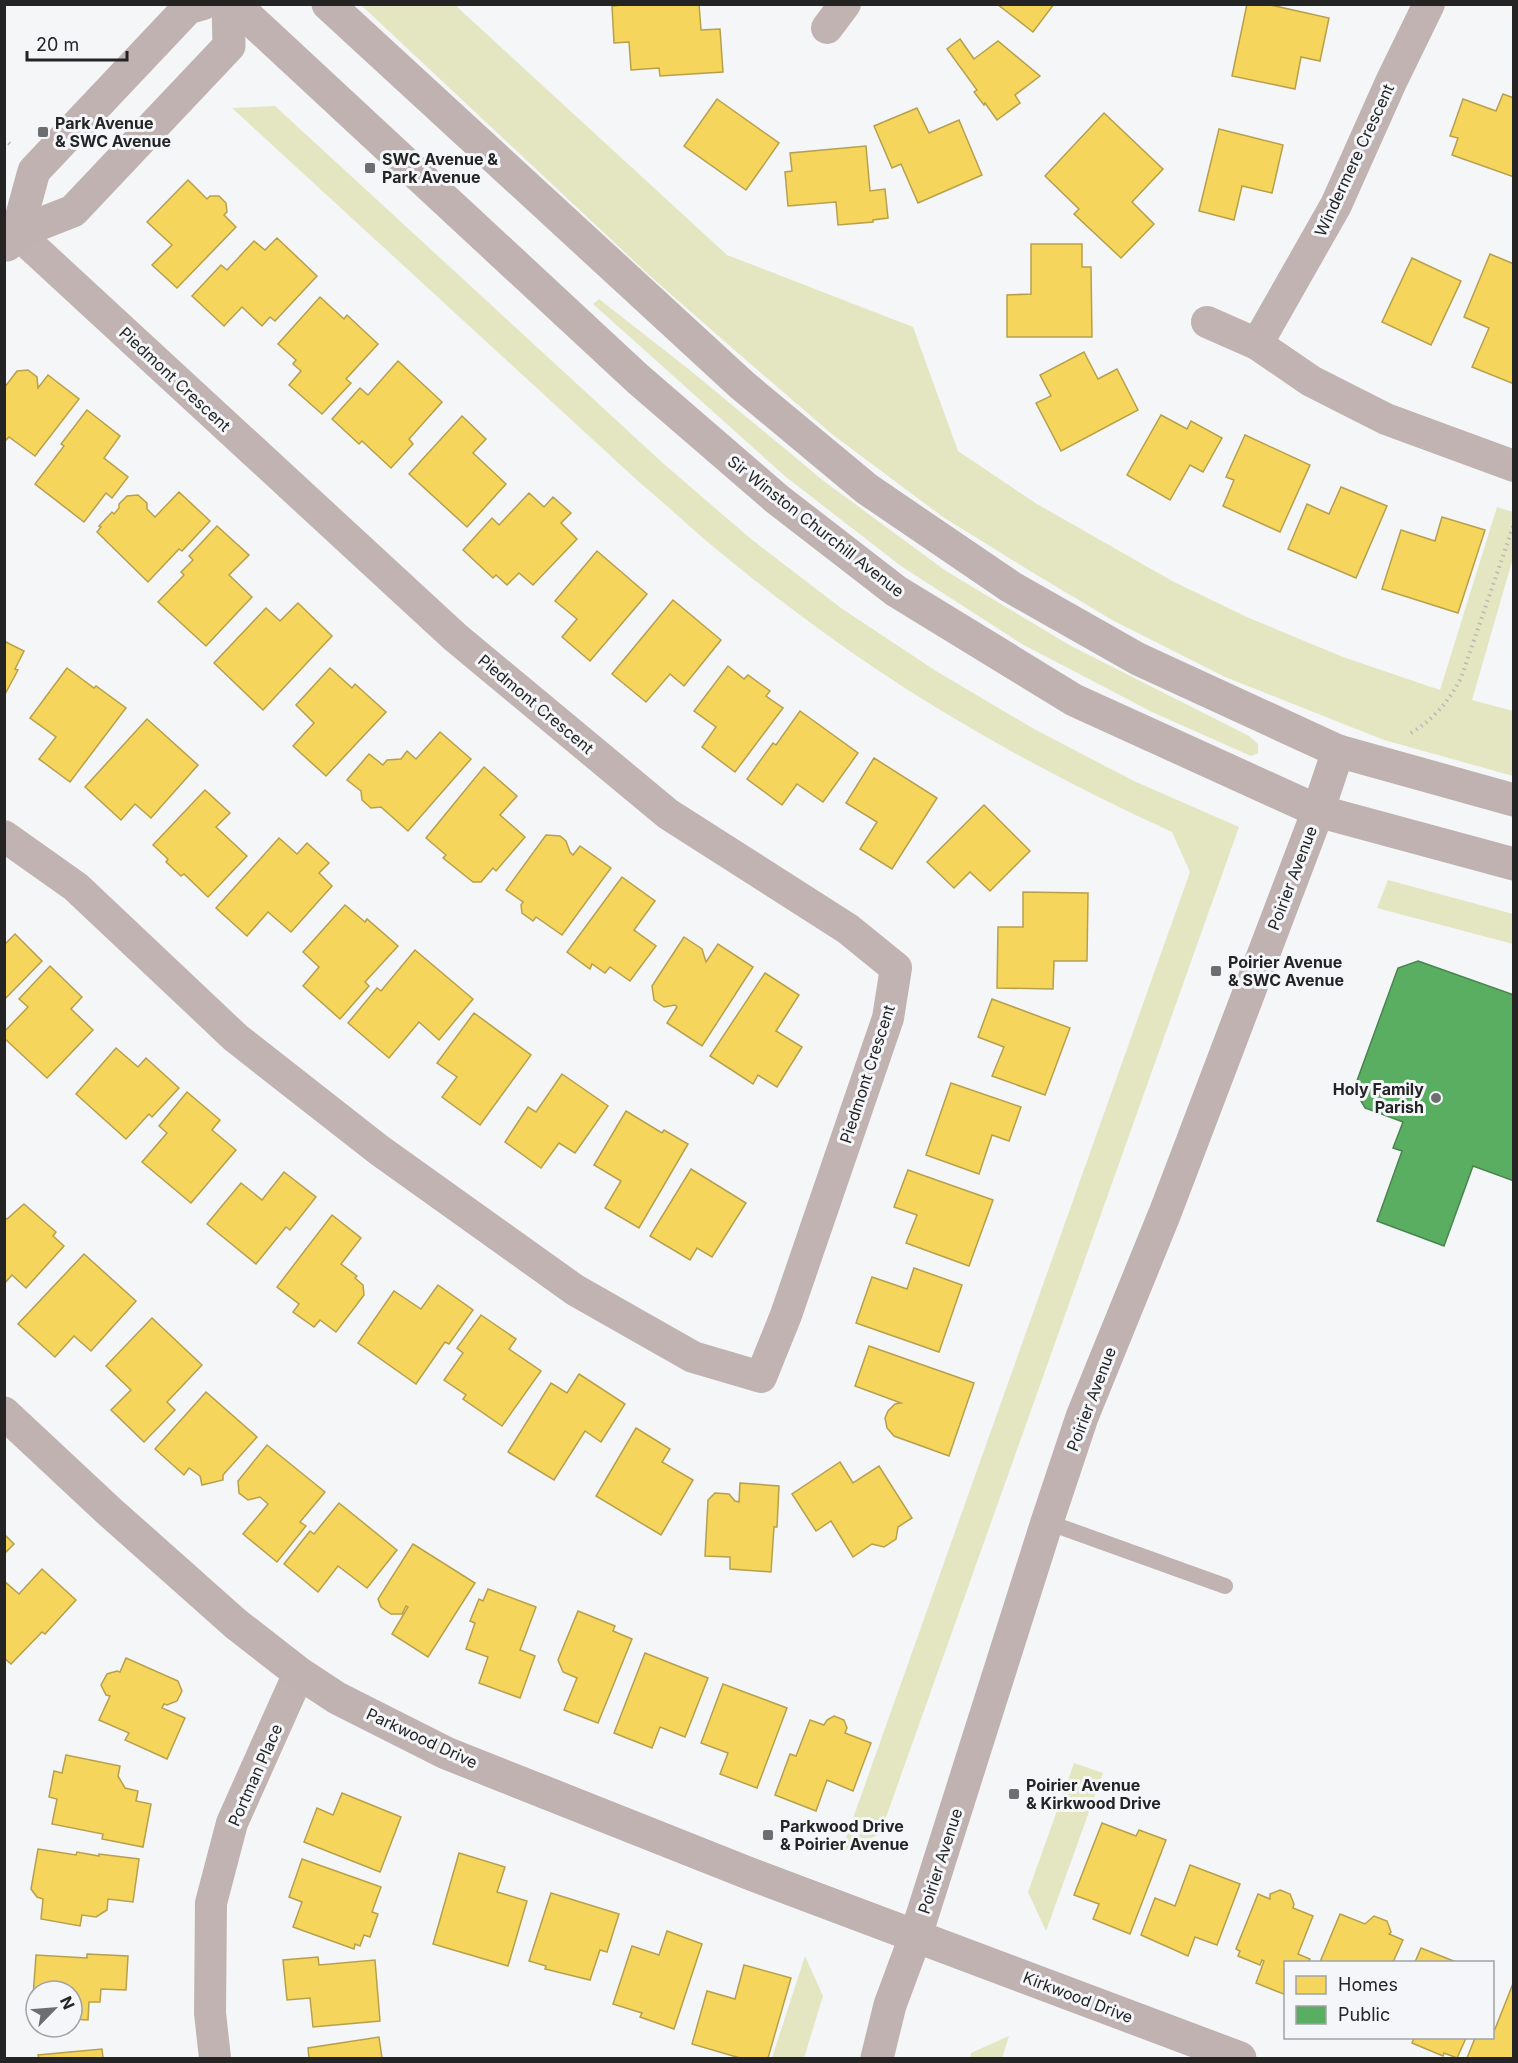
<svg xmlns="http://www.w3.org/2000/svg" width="1518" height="2063" viewBox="0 0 1518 2063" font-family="Inter,sans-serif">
	<rect width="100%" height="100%" fill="#f5f6f8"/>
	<g fill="#e3e6c0">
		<polygon points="361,5 455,5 727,255 913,327 958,451 1037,504 1174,582 1249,618 1343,657 1440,690 1497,507 1513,512 1513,558 1472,700 1513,711 1513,776 1384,740 1225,677 1114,621 1040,577 943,517 833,435 739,354 649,275"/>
		<path d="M275,106l390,359 86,74 90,69 95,63 98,58 100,52 105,46 -359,1007 -39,18 349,-980 -18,-40c-116,-53 -231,-116 -335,-190 -46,-33 -90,-67 -133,-103 -22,-19 -43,-39 -65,-57l-407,-374z"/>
		<polygon points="599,299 691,371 825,482 946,571 1071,646 1249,736 1258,744 1258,753 1251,756 1152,712 1022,644 901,566 786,477 593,304"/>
		<polygon points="1388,880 1513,914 1513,944 1377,908"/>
		<polygon points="1074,1763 1103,1773 1046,1931 1028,1892"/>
		<polygon points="805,1956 823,1996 804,2058 772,2058"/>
		<polygon points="1009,2036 1002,2058 970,2058 971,2053"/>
	</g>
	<g fill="#f6d55c" stroke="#b7a04c" stroke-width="1.5">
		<polygon points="633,4 699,4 701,30 720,29 723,72 660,76 659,68 631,70 629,42 614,43 612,6"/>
		<polygon points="997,4 1054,4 1033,32"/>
		<polygon points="1247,4 1266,4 1329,18 1320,61 1301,57 1295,89 1232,76"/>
		<polygon points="960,39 974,59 998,41 1040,76 1015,95 1020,103 997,120 985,103 984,105 974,92 977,90 947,49"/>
		<polygon points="1503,94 1514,98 1514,177 1452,155 1458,138 1450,136 1463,99 1496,111"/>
		<polygon points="717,99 779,143 746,190 684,146"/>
		<polygon points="917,108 929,133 959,120 982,175 918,203 901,164 892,168 874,126"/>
		<polygon points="1104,113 1163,169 1132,202 1154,224 1121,258 1074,214 1079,209 1045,176"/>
		<polygon points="1219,129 1283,145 1272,193 1242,186 1234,220 1199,211"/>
		<polygon points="866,146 870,191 885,189 888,218 873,220 873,222 838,225 836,202 788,206 785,172 792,171 790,153"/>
		<polygon points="188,180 207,199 210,196 219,196 226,203 227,212 224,215 236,227 177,288 152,265 172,245 147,222"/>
		<polygon points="277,238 317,276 275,321 270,317 262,326 242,307 224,326 192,296 221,265 227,270 254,241 265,250"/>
		<polygon points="1031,244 1082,244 1082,267 1091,267 1092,337 1007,337 1007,295 1031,294"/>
		<polygon points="1490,254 1514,264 1514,384 1472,367 1489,328 1464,317"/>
		<polygon points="1412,258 1461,281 1431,345 1382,322"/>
		<polygon points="320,297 344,319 347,315 378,344 346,379 351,383 322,414 289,385 301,371 293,364 296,360 278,344"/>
		<polygon points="1084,352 1098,379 1117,369 1138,410 1061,451 1036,403 1051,396 1040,375"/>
		<polygon points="398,361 442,402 409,439 413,444 391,468 362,441 359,444 332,419 360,388 368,395"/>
		<polygon points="28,370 37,377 38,388 48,375 79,399 35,456 9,437 6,440 4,439 4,388 17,371"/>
		<polygon points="87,410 120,436 104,458 128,477 112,498 106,493 84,522 35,484 64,446 61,444"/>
		<polygon points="1161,415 1187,429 1191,421 1222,438 1203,472 1190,465 1170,500 1127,475"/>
		<polygon points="462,416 486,439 473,453 506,484 467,527 409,474"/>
		<polygon points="1245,435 1310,465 1280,532 1223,506 1234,480 1226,477"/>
		<polygon points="1341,487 1387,506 1356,578 1288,549 1307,504 1329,514"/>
		<polygon points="179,492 210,521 182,551 179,549 148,582 97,532 101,527 99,526 112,512 114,514 119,508 119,504 127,496 138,495 147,503 147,509 155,517"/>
		<polygon points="529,493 544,507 553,497 571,513 561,523 577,539 533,585 519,573 507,585 496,575 493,578 463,550 492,518 499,525"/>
		<polygon points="1442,517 1485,530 1458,613 1382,589 1401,530 1435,541"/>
		<polygon points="217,526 249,555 229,575 252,597 206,646 158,602 184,575 181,572 193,560 189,556"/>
		<polygon points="597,551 647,594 590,661 562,637 577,619 555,601"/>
		<polygon points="673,600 721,640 684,686 670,674 646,702 612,674"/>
		<polygon points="298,603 332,636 263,710 214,663 266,608 280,621"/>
		<polygon points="4,641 24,651 15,669 18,670 4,696"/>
		<polygon points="728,666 744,679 748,675 770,691 766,696 783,708 735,772 702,747 716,727 694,711"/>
		<polygon points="67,668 94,688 96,686 126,708 70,782 39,759 56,737 30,718"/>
		<polygon points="330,668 352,688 355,684 386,712 326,776 293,746 314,723 296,705"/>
		<polygon points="800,711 858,753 823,802 797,784 782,805 747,779 773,743 776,745"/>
		<polygon points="147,719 198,765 151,818 135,804 121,820 85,787"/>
		<polygon points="440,732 471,759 408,831 381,807 371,808 362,800 361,791 347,780 369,754 383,765 387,760 401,759 407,751 416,759"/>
		<polygon points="874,758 937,798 892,869 860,849 877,822 846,803"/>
		<polygon points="484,767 517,796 500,815 525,837 496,871 493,868 481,882 473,882 443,858 446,855 426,838"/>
		<polygon points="205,790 230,813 216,827 247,856 208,897 184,874 181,876 166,862 168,859 153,845"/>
		<polygon points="984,805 1030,851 990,891 970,872 954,888 927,862"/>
		<polygon points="546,835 560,836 566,841 570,852 573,855 580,846 611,868 562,935 536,917 533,921 522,913 521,905 523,902 506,890"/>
		<polygon points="279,838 297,854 307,843 329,863 319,873 332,886 291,932 268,912 247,936 216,908"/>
		<polygon points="622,877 655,901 634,930 656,946 630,981 610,967 605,973 592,964 590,969 567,952"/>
		<polygon points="1023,892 1088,893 1087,961 1054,961 1053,989 997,988 998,927 1023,927"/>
		<polygon points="345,905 365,922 367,919 398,946 365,982 369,986 340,1019 303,986 319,967 303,952"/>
		<polygon points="15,934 42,961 4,1000 4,945"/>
		<polygon points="684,937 702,949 706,962 718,944 753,967 702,1046 667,1023 677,1007 675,1005 664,1007 654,1000 652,986"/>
		<polygon points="415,950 473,999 439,1040 419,1022 389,1058 348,1023 377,988 381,991"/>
		<polygon points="50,966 82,997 71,1009 93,1030 47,1078 4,1038 4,1032 28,1007 19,999"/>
		<polygon points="765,973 799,995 776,1031 802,1047 777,1087 758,1075 753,1084 710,1056"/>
		<polygon points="992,999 1070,1028 1045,1095 992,1076 1004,1047 978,1037"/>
		<polygon points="474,1013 531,1055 480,1125 442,1097 457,1077 437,1063"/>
		<polygon points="116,1048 138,1067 146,1058 179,1088 152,1117 149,1114 126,1139 76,1094"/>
		<polygon points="562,1074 608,1106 575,1153 559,1143 541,1168 505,1142 528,1107 536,1112"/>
		<polygon points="951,1083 1021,1107 1009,1141 992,1135 979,1174 926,1155"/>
		<polygon points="187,1092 220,1120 212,1130 236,1150 191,1203 142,1162 167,1133 159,1126"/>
		<polygon points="626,1111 662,1133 664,1130 688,1144 639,1228 605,1208 621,1181 594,1165"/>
		<polygon points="691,1169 746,1203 712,1257 697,1248 690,1260 650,1236"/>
		<polygon points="908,1170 993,1200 969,1266 906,1243 917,1215 894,1207"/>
		<polygon points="284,1172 316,1197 290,1230 286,1227 256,1264 207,1224 241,1183 262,1200"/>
		<polygon points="24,1204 56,1232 53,1236 64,1246 26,1288 12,1275 4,1284 4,1217 7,1219"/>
		<polygon points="332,1215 361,1238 341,1264 357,1276 355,1278 363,1285 364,1295 336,1332 320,1320 314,1327 293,1312 299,1304 277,1287"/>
		<polygon points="84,1254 136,1301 91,1351 74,1336 55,1357 18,1324"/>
		<polygon points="914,1268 962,1285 939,1352 856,1323 872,1277 907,1289"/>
		<polygon points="438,1285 473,1310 449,1344 445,1342 416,1384 358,1343 394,1291 421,1309"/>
		<polygon points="481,1315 516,1339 509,1349 541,1371 502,1426 463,1399 466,1395 444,1380 463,1353 457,1348"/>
		<polygon points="152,1318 202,1365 167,1402 175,1410 144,1442 111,1410 131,1390 106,1366"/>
		<polygon points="869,1346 974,1383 949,1456 894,1436 887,1428 885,1418 888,1411 895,1404 901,1403 855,1386"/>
		<polygon points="579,1374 625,1404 601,1442 585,1431 554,1480 508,1452 551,1383 567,1393"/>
		<polygon points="206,1392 257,1437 223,1475 223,1480 202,1485 200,1476 189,1468 184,1475 155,1449"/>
		<polygon points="636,1428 670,1449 662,1462 693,1480 661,1535 596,1496"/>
		<polygon points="267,1445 325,1492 300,1522 306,1526 277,1562 243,1534 268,1504 260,1497 248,1500 239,1493 238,1481"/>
		<polygon points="840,1462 853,1483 879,1466 912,1518 898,1527 896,1539 884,1547 872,1544 853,1557 831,1521 816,1531 792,1494"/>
		<polygon points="740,1483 779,1486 777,1527 774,1527 771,1572 730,1569 730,1557 705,1556 708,1500 715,1493 729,1494 735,1501 739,1502"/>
		<polygon points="339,1503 397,1550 367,1588 338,1566 318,1592 284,1564 310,1531 314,1534"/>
		<polygon points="4,1534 14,1544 4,1554"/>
		<polygon points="413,1544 475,1583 428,1657 392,1634 408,1607 406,1606 402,1614 391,1614 381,1607 378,1599"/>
		<polygon points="42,1569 76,1600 45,1634 42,1632 11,1664 4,1658 4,1581 19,1594"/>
		<polygon points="488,1589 536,1607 520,1650 535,1656 520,1698 479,1683 488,1657 466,1649 475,1623 470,1621 479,1599 483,1601"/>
		<polygon points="578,1611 615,1626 613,1631 632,1639 598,1723 564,1710 577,1678 563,1672 558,1660"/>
		<polygon points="645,1653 708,1678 685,1737 660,1727 652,1748 614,1733"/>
		<polygon points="126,1658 178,1681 182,1691 177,1701 167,1705 164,1704 162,1708 185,1718 167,1759 125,1740 129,1733 99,1720 110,1696 106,1695 101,1685 107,1674 117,1671 120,1672"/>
		<polygon points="723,1684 787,1708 757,1788 720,1774 728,1753 701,1743"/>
		<polygon points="834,1716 844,1720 847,1728 845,1733 871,1743 853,1791 827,1780 816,1811 775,1795 790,1754 796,1756 810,1720 824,1725 827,1720"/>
		<polygon points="66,1755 120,1766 118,1776 125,1788 138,1791 136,1801 151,1804 143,1847 102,1839 103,1834 52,1824 57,1799 49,1797 54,1771 62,1773"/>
		<polygon points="342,1793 401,1817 380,1872 304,1842 317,1808 333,1815"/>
		<polygon points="1102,1823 1136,1836 1139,1830 1166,1840 1130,1934 1093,1919 1099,1904 1074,1895"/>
		<polygon points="38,1849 76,1855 77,1852 99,1856 99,1854 139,1859 133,1902 108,1899 107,1910 96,1917 82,1915 80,1926 41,1919 43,1899 37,1897 31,1889"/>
		<polygon points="459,1853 505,1867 497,1892 527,1901 508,1966 433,1944"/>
		<polygon points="302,1859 381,1887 372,1912 378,1914 370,1937 364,1935 360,1946 355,1944 354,1949 293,1927 302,1902 289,1897"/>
		<polygon points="1190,1865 1240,1884 1217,1945 1195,1937 1188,1956 1141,1935 1155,1898 1175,1906"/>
		<polygon points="1280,1890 1290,1894 1294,1904 1293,1908 1313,1916 1298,1954 1310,1959 1308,1962 1286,1962 1286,1995 1256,1983 1264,1961 1262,1960 1260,1965 1238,1956 1240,1951 1236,1949 1258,1894 1270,1899 1270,1894"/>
		<polygon points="551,1893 619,1914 607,1952 600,1950 590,1980 545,1969 546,1966 529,1961"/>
		<polygon points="1340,1914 1365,1924 1374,1916 1387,1921 1391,1932 1389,1934 1403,1940 1393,1962 1320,1962"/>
		<polygon points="667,1931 702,1944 674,2029 640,2017 642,2013 613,2004 632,1946 659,1955"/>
		<polygon points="1421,1948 1456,1962 1415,1962"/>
		<polygon points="87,1954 128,1956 126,1990 101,1989 100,2002 89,2002 88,2020 72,2019 72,1991 36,1991 36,1997 33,1997 36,1955 87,1958"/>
		<polygon points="318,1957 319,1965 375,1960 380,2021 313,2027 310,1998 287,2000 283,1960"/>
		<polygon points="744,1965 791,1978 768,2058 740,2058 692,2044 707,1991 735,1999"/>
		<polygon points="1514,1981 1514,2058 1467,2058 1475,2038 1492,2038 1492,2028 1495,2029"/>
		<polygon points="379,2037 382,2058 309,2058 308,2048"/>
		<polygon points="1414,2038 1466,2038 1457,2058 1444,2053 1443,2056 1412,2043"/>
		<polygon points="102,2049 103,2058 39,2058 38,2055"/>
	</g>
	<polygon fill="#5aae61" stroke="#4a854f" stroke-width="1.5" points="1418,961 1514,995 1514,1181 1473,1166 1444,1246 1377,1221 1402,1151 1393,1148 1403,1122 1365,1108 1354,1089 1398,968"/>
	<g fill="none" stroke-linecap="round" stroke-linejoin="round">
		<g stroke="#beb6b7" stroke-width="4" stroke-dasharray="1.5 4.5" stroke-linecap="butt">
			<polyline points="4,139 11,145"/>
			<path d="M1411,733c23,-14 38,-32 50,-55l53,-154"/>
		</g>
		<polyline stroke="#c0b3b2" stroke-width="16" points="1047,1522 1225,1586"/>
		<g stroke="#c0b3b2" stroke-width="32">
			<polyline points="827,28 845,4"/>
			<polyline points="1207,322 1257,344 1311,381 1386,419 1514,466"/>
			<polyline points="1257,344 1336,205 1391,82 1429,4"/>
			<polyline points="4,836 76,887 236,1038 379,1150 575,1290 693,1357 761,1377 786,1315 888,1018 896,968 848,929 668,814 455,637 17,233"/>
			<polyline points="215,2058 210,2013 211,1903 232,1823 299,1673"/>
		</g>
		<g stroke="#bfb2b1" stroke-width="33">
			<polyline points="234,4 638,379 777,499 896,591 1074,700 1318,811 1514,864"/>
			<polyline points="328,4 742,385 867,489 1011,587 1138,659 1338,751 1514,800"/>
			<polyline points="17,233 73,211 229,46 228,4"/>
			<polyline points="7,245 17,233 34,171 188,8 202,4"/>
			<polyline points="4,1413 110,1512 236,1624 299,1673 337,1698 446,1753 748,1873 1240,2058"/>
			<polyline points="877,2058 890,2005 916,1935 1047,1522 1082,1417 1165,1213 1318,811 1338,751"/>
		</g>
	</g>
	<g fill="#6d6e6f" stroke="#f4f6f9" stroke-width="2">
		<rect x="37" y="126" width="12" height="12" rx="3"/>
		<rect x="364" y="162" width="12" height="12" rx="3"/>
		<rect x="1210" y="965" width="12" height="12" rx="3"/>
		<circle cx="1436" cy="1098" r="6"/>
		<rect x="1008" y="1788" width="12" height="12" rx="3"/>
		<rect x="762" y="1829" width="12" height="12" rx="3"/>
	</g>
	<g text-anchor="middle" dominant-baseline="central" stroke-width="6" stroke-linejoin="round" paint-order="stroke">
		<g font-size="16" font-weight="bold" fill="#242425" stroke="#f4f6f9" text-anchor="start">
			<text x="55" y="123">Park Avenue<tspan x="55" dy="18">&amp; SWC Avenue</tspan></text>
			<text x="382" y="159">SWC Avenue &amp;<tspan x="382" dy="18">Park Avenue</tspan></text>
			<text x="1228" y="962">Poirier Avenue<tspan x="1228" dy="18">&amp; SWC Avenue</tspan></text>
			<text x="1424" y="1089" text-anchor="end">Holy Family<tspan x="1424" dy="18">Parish</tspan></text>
			<text x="1026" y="1785">Poirier Avenue<tspan x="1026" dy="18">&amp; Kirkwood Drive</tspan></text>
			<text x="780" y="1826">Parkwood Drive<tspan x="780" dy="18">&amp; Poirier Avenue</tspan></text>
		</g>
		<g font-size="16" fill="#242425" stroke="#f4f6f9">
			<text transform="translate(1354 160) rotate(-65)">Windermere Crescent</text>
			<text transform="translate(175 379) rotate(43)">Piedmont Crescent</text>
			<text transform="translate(816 526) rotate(38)">Sir Winston Churchill Avenue</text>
			<text transform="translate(536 704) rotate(40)">Piedmont Crescent</text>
			<text transform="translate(1292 878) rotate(-69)">Poirier Avenue</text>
			<text transform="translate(867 1074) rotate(-72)">Piedmont Crescent</text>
			<text transform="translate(1091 1399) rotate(-69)">Poirier Avenue</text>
			<text transform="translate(422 1738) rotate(25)">Parkwood Drive</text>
			<text transform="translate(255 1775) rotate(-66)">Portman Place</text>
			<text transform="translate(940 1861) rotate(-72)">Poirier Avenue</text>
			<text transform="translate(1078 1997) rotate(21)">Kirkwood Drive</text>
		</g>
	</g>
	<rect width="1518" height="2063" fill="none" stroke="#242425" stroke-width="12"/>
	<rect x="1284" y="1961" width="210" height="78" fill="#f4f6f9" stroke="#a1a2a4" stroke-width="1.5"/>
	<rect x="1296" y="1976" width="30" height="18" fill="#f6d55c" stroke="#a1a2a4" stroke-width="1.5"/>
	<text x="1338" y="1991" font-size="18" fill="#242425">Homes</text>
	<rect x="1296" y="2006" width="30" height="18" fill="#5aae61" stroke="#a1a2a4" stroke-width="1.5"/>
	<text x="1338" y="2021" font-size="18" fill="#242425">Public</text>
	<g transform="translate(54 2009) rotate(65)"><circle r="28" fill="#f4f6f9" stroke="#a1a2a4" stroke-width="1.5"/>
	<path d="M0-4.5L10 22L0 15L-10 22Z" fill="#6d6e6f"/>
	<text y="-9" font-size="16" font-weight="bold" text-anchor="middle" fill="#242425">N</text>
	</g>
	<path d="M27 51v9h100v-9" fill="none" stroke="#242425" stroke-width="3"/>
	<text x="36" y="51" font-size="18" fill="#242425" stroke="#f4f6f9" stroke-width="4.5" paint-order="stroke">20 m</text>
</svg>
